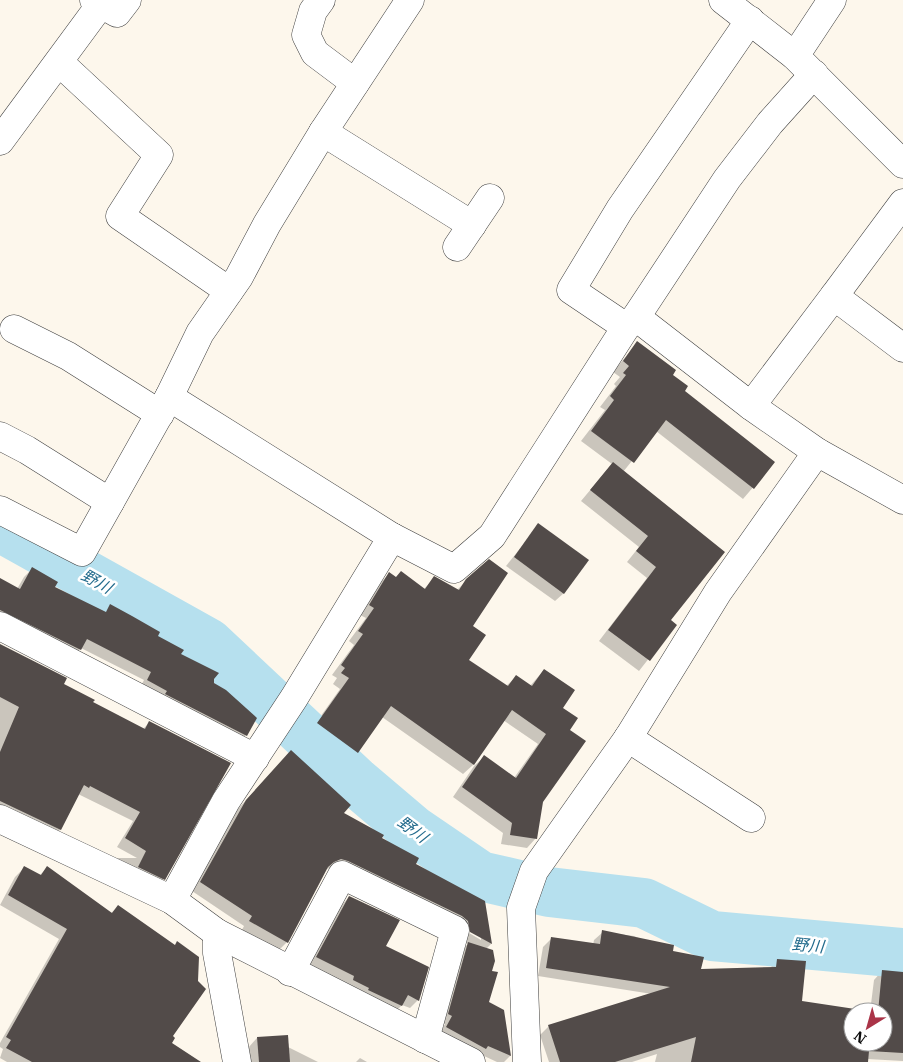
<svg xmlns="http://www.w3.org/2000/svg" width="903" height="1062" viewBox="0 0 903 1062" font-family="'IBM Plex Serif','Noto Sans JP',serif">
	<rect width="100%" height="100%" fill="#fdf7ec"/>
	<g fill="#0003" fill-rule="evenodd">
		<polygon points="637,343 671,375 683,392 774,463 743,499 656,431 623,472 723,552 669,620 675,625 639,671 599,641 647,578 627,562 639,547 581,501 612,464 581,441 605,410 600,407 616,386 614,384 620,377 613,372"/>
		<polygon points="539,525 564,593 555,601 506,566"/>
		<polygon points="32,569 53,587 104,613 111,606 213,679 213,684 255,719 246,735 238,744 140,688 144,680 81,648 72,658 0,621 0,580 17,589 24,577"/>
		<polygon points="389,574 395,578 424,589 434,578 457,590 467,580 471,627 467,660 506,686 516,677 530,686 544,670 569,730 542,802 536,838 527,848 501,844 503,833 453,797 474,766 484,757 514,778 538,744 503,720 473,765 463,774 382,717 357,752 348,762 308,734 340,689 333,684 337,678 332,675 354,645 349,641 366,618 360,615 380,583"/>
		<polygon points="0,647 92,703 143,729 150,722 164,879 156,887 111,866 118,858 137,858 117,847 133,821 78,794 60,830 51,838 0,812"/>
		<path d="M283,760l59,53 72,52 69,37 8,42 -5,5 5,23 -4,31 16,8 7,45 -6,6h-7l-58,-27 6,-11 -5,-2 20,-71 8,-7 -136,-76 -6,1 -39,73 -9,9 -36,-21 2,-4 -52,-35 45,-81zM465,928l16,9v3l-17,-10z"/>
		<polygon points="24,868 39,876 47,868 111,913 118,907 172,1037 170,1043 199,1062 7,1062 0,1058 3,1049 0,1047 0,1043 59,939 0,905 15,877"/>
		<polygon points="349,897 385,947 418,1000 410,1008 402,1005 393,1014 308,966 341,906"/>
		<polygon points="603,932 634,936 672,952 700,970 769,969 778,960 801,1002 867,1012 853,1012 853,1042 883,1042 883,1012 870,1012 874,980 882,971 903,973 903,1061 867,1059 866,1062 655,1062 657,1054 632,1062 549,1062 540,1035 549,1026 652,994 538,976 543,947 551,939 593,945 594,940"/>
		<polygon points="257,1038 288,1047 318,1062 249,1062 248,1048"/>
		<polygon points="360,1058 367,1062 356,1062"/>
	</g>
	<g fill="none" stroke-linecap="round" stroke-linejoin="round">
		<polyline stroke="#b6e0ee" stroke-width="50" points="0,527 208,643 355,781 414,831 480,876 549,892 644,903 712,936 903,953"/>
	</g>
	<g fill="#524b49">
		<polygon points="637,341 676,370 673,375 688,386 685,391 775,462 754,489 666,420 634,463 591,431 614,400 610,396 626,375 623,373 629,366 623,361"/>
		<polygon points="613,462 725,552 671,620 677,625 650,661 608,630 656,567 636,551 648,536 590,490"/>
		<polygon points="538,523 589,560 564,594 514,557"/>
		<polygon points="489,559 508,573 473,626 486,635 469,660 508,686 516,675 532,686 544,669 575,690 563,708 578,718 570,730 586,741 543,802 537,839 510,835 512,823 462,787 484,755 516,778 546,734 512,710 474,765 391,706 358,753 317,723 349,678 341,673 345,668 341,665 363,634 358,631 374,608 369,605 389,572 396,577 401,571 425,589 434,576 459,590 466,579"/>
		<polygon points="32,567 58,582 55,587 106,612 110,604 132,616 160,632 158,636 184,650 181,654 219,673 214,679 214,683 226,690 257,718 247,736 165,694 167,691 147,680 151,672 87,639 81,650 0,610 0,578 20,589"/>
		<polygon points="0,644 67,678 64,684 95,700 93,702 145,729 149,721 231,763 165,880 138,867 146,851 125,838 140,812 90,786 89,788 84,785 61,830 0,801 0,752 19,707 0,697"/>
		<polygon points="291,750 351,805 344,813 384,835 382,838 419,858 416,864 485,901 492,944 470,932 468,921 462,916 348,861 341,859 334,862 328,867 288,943 249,921 252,916 200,882 246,800"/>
		<polygon points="24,866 41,875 47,866 112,913 118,905 175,945 177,941 199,957 198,981 206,989 173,1036 175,1038 172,1043 201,1062 32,1062 6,1048 11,1040 6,1037 67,929 8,895"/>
		<polygon points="349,896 400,920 386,946 429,967 419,1001 408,995 402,1006 368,990 369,988 353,980 354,976 316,957"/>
		<polygon points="602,930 674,945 673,951 704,957 701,969 776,967 777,959 806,961 802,1001 875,1012 853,1012 853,1042 883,1042 883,1012 878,1012 882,970 903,972 903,1053 869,1051 868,1062 691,1062 696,1037 615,1062 560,1062 548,1025 670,987 546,968 551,937 600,944"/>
		<polygon points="468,942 493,950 495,961 492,971 498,972 489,1002 504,1010 511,1056 488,1046 486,1049 446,1027 452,1016 448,1014"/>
		<polygon points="288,1035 290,1062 259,1062 257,1037"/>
	</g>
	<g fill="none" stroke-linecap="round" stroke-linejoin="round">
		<defs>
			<g id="minor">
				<polyline points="321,0 313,11 306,35 315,53 355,83"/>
				<polyline points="723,0 795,56 903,164"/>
				<polyline points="101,4 117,13 127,0"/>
				<polyline points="795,56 832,0"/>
				<polyline points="59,62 159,155 120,216 229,291"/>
				<polyline points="323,132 472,225"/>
				<polyline points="0,141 101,4 94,0"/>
				<polyline points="903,203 834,296 903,348"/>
				<polyline points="457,247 490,198"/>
				<polyline points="636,317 751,406 817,452 903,500"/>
				<polyline points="626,327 571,290 620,209 750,20"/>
				<polyline points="14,329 68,356 160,414"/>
				<polyline points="169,397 392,537 454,569 492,536 626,327 636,317 727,179 770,123 814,74"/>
				<polyline points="751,406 834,296"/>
				<polyline points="0,436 27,450 110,502"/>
				<polyline points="0,510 82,552 169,397 200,333 239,277 267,224 323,132 410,0"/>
				<polyline points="0,626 255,758"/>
				<polyline points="628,738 751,818"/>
				<polyline points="0,819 172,900 217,933 471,1062"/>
				<polyline points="172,900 226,801 294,698 392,537"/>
				<polyline points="217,933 217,953 237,1062"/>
				<polyline points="290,972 342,875 455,930 425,1039"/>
				<polyline points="527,1062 521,908 534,871 628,738 718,592 817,452"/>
			</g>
		</defs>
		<use href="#minor" stroke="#3e3e3e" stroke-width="29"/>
		<use href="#minor" stroke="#fff" stroke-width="28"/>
	</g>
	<g text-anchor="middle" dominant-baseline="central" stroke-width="5" stroke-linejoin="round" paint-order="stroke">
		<g font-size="16" font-style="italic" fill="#246c8d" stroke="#fff">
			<text transform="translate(97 581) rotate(29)">野川</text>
			<text transform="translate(413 829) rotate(37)">野川</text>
			<text transform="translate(808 945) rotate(5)">野川</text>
		</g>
	</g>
	<g transform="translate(868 1027) rotate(217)"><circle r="24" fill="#ffffff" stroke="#9d9d9d"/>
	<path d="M0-4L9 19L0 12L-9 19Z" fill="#aa3448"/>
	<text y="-8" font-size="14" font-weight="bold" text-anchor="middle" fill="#0b0b0b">N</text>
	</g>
</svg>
